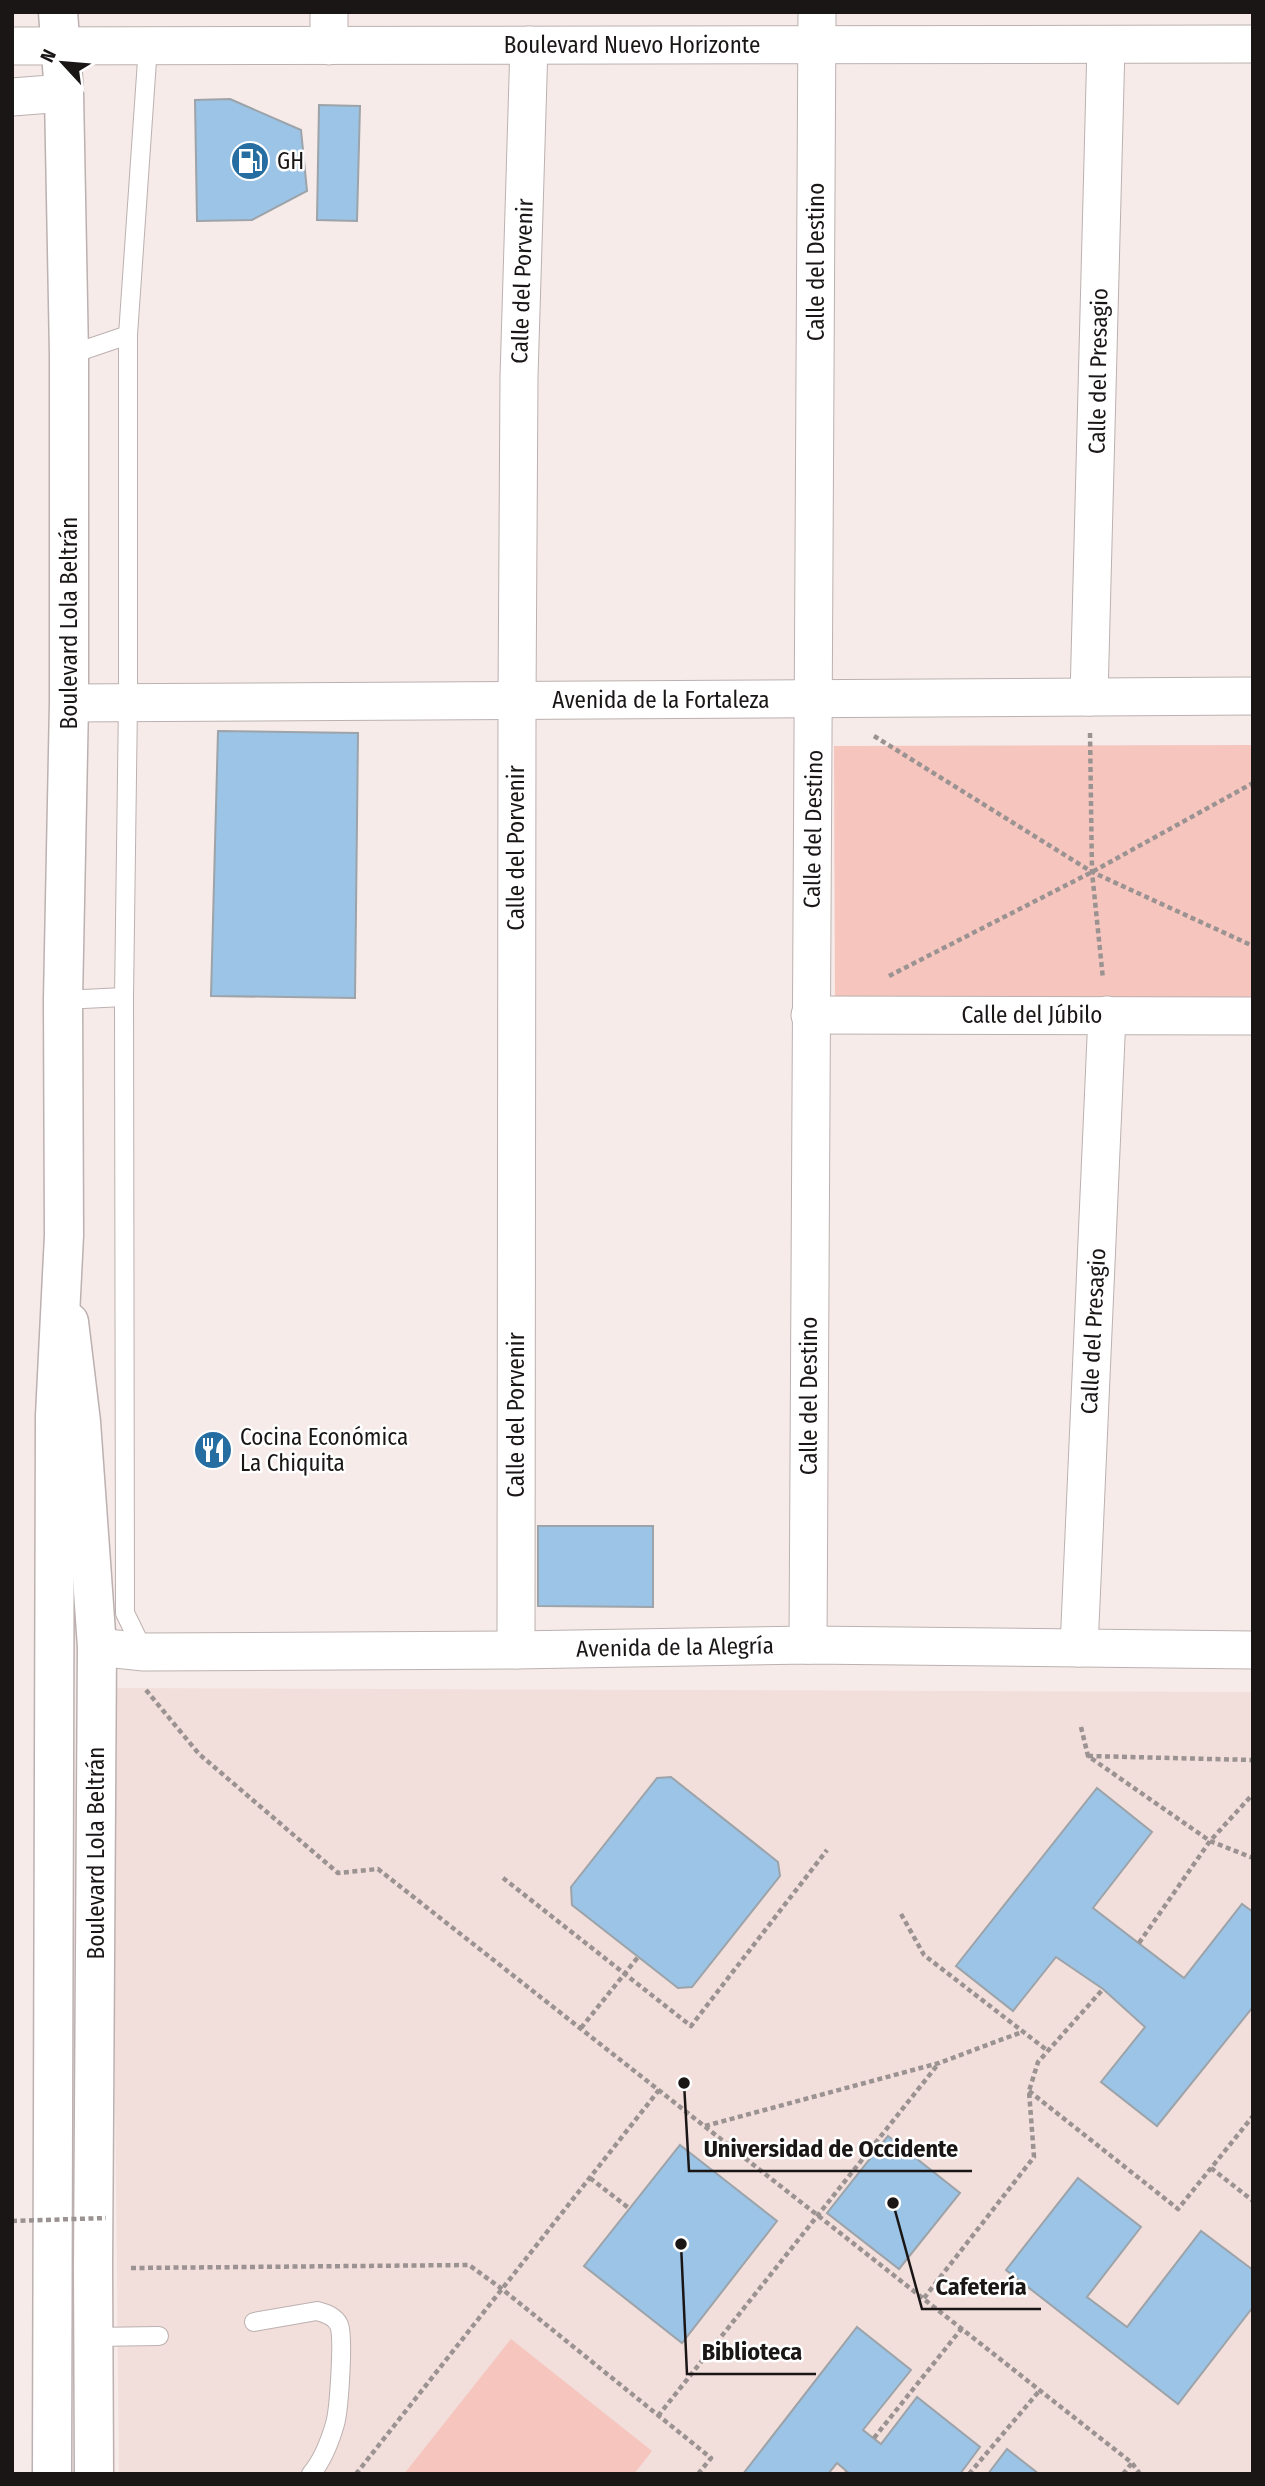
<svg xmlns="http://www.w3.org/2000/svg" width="1265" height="2486" viewBox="0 0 1265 2486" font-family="'Fira Sans Condensed',sans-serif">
	<rect width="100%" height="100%" fill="#f6ebe9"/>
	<polygon fill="#f2dedb" points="111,1688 1253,1692 1253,2474 119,2474"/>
	<g fill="#f5c5be">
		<polygon points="1253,745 1253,1006 835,1010 834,746"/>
		<polygon points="511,2339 652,2451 634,2474 404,2474"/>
	</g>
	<g fill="#9cc4e6" stroke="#9ca3a9" stroke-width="2">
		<polygon points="230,99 301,130 307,191 252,220 197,221 195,100"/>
		<polygon points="319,105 360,106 357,221 317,220"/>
		<polygon points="218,731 358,733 355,998 211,996"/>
		<polygon points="538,1526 653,1526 653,1607 538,1606"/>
		<polygon points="671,1777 778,1862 780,1876 692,1987 678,1988 572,1905 571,1887 657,1778"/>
		<polygon points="1097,1788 1152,1832 1093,1908 1184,1978 1242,1904 1253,1912 1253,2007 1157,2126 1101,2082 1145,2027 1103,1989 1056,1957 1013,2011 956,1966"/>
		<polygon points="888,2136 960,2193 899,2269 827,2213"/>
		<polygon points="680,2145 777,2221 682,2343 584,2266"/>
		<polygon points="1078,2178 1141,2227 1087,2297 1127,2327 1201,2231 1253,2270 1253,2307 1178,2404 1006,2270"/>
		<polygon points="857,2327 911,2370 863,2430 881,2444 917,2397 980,2447 960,2474 850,2474 837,2463 828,2474 743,2474"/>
		<polygon points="1007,2449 1039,2474 988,2474"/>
	</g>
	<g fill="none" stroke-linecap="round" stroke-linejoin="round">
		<defs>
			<g id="service">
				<polyline points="128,335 128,702 124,997 125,1613 144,1652"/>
				<polyline points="69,355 128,335 148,46"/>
				<polyline points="63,1000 124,997"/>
				<path d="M254,2322l63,-11c8,2 18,5 22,14 5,12 0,85 -4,99 -5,17 -12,36 -24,50"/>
				<polyline points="93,2337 159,2336"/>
			</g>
			<g id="minor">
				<polyline points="329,12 329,46"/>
				<polyline points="12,46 1253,44"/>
				<polyline points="12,97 64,93"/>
				<polyline points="1089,697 1106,45"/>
				<polyline points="69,703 1253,696"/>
				<polyline points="810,1015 1253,1016"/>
				<polyline points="808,1645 817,12"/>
				<polyline points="97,1647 144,1652 516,1650 808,1645 1253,1650"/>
				<polyline points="1079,1648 1107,1015"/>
				<polyline points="516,1650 517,700 519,377 529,45"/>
			</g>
			<polyline id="tertiary" points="69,1322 81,1422 97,1647 93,2267 94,2474"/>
			<polyline id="secondary" points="52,2474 55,1416 64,1235 63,1000 69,703 69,355 64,93 58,12"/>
		</defs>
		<use href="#service" stroke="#bcb1b0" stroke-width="20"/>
		<use href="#minor" stroke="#bcb1b0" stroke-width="39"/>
		<use href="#tertiary" stroke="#bcb1b0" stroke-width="41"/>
		<use href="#secondary" stroke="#bcb1b0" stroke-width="41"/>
		<g stroke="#9b9392" stroke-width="4.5" stroke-dasharray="5 3.5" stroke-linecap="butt">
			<polyline points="1090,733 1092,872 1103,979"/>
			<polyline points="874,736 1092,872 1253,946"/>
			<polyline points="889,976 1092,872 1253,783"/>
			<polyline points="146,1690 199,1754 338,1873 378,1869 1132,2463 1140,2474"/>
			<polyline points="1081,1727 1088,1756 1210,1841 1253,1858"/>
			<polyline points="1088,1756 1253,1760"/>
			<polyline points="503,1878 691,2026 827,1850"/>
			<polyline points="901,1914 924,1955 1048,2051"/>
			<polyline points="1139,1943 1210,1841 1253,1794"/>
			<polyline points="581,2028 638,1957"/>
			<polyline points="1029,2091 1178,2209 1253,2116"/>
			<polyline points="705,2126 939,2063 1022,2032"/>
			<polyline points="1211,2168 1253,2201"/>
			<polyline points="590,2178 630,2209"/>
			<polyline points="131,2268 469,2265 502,2289 711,2458 698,2474"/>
			<polyline points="924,2298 1034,2157 1029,2091 1038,2062 1103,1989"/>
			<polyline points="658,2416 939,2063"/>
			<polyline points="874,2438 962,2328"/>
			<polyline points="356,2474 659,2090"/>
			<polyline points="846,2474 847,2472"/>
			<polyline points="969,2474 1040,2390"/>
			<polyline points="1123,2474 1132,2463"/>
		</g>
		<use href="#service" stroke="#fff" stroke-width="18"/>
		<use href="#minor" stroke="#fff" stroke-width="37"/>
		<use href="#tertiary" stroke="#fff" stroke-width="38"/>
		<use href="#secondary" stroke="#fff" stroke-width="38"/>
		<polyline stroke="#9b9392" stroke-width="4.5" stroke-dasharray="5 3.5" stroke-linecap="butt" points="12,2221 106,2218"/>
	</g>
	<defs>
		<symbol id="fuel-disc" viewBox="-11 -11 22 22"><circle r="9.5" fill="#266da1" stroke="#fff"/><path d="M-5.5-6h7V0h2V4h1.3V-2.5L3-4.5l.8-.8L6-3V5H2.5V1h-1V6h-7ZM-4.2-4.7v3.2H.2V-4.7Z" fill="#fff"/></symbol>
		<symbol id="restaurant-disc" viewBox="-11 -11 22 22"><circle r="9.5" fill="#266da1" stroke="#fff"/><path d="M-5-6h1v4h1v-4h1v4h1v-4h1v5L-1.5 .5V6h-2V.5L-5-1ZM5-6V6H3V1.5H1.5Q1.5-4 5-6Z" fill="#fff"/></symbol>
	</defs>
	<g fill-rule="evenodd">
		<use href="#fuel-disc" x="228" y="139" width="44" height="44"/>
		<use href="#restaurant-disc" x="191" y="1428" width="44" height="44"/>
	</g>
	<g text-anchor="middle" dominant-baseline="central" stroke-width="5" stroke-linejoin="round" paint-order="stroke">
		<g font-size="23" fill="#1a1616" stroke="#fff">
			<text x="632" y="45">Boulevard Nuevo Horizonte</text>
			<text transform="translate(816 262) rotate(-90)">Calle del Destino</text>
			<text transform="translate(522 281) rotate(-88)">Calle del Porvenir</text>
			<text transform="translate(1098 371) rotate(-89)">Calle del Presagio</text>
			<text transform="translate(69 623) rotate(-90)">Boulevard Lola Beltrán</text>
			<text x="661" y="700">Avenida de la Fortaleza</text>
			<text transform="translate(813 829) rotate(-89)">Calle del Destino</text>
			<text transform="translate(516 848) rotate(-90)">Calle del Porvenir</text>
			<text x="1032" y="1015">Calle del Júbilo</text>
			<text transform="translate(1093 1331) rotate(-87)">Calle del Presagio</text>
			<text transform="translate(809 1396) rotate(-90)">Calle del Destino</text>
			<text transform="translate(516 1415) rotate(-90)">Calle del Porvenir</text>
			<text transform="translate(675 1647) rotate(-1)">Avenida de la Alegría</text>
			<text transform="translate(96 1853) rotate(-90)">Boulevard Lola Beltrán</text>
		</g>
		<g font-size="23" fill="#1a1616" stroke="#fff" text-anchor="start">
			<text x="277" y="161">GH</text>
			<text x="240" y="1437">Cocina Económica<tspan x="240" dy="26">La Chiquita</tspan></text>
		</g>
	</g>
	<path fill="none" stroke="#1a1616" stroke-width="2.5" d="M684 2083L689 2171H972M893 2203L922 2309H1041M681 2244L687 2374H816"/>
	<g fill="#1a1616" stroke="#fff" stroke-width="2.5">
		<circle cx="684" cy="2083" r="7"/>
		<circle cx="893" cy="2203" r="7"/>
		<circle cx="681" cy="2244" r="7"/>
	</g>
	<g font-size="24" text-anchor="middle" font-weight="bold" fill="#1a1616" stroke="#fff" stroke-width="5" stroke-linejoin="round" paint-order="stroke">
		<text x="831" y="2157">Universidad de Occidente</text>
		<text x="981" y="2295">Cafetería</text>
		<text x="752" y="2360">Biblioteca</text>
	</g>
	<rect width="1265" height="2486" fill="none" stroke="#1a1616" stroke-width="28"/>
	<g transform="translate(63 63) rotate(296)" stroke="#ffffff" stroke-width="5" paint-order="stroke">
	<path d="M0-5L12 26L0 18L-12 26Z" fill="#1a1616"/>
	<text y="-10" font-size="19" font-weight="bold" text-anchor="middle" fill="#1a1616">N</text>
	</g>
</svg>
